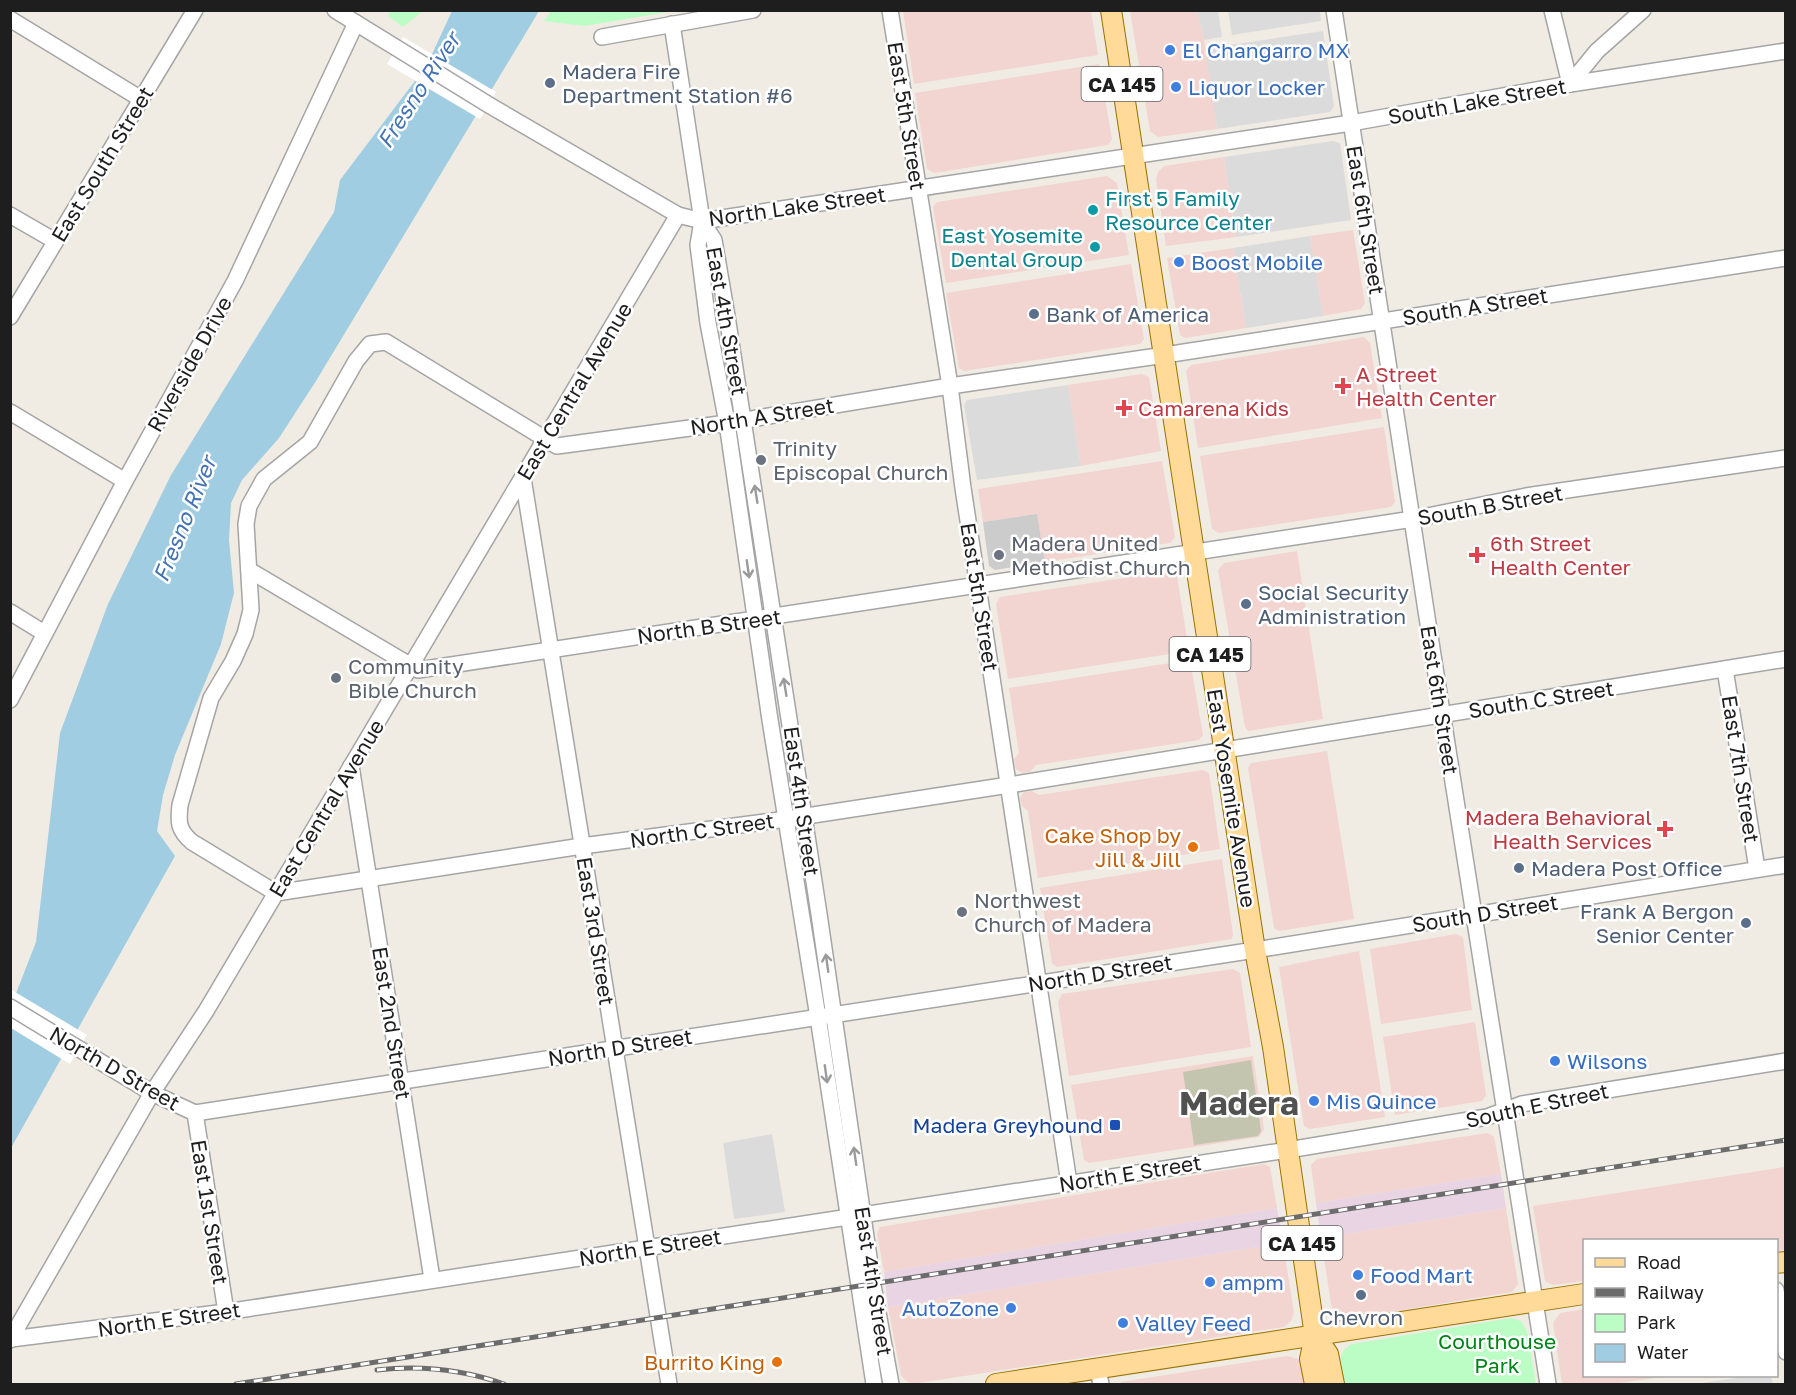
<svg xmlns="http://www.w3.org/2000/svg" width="1796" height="1395" viewBox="0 0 1796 1395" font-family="'Golos Text',sans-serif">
	<rect width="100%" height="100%" fill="#f0ece3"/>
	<g fill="#dcdbdb">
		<polygon points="1197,11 1218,11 1222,37 1204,40"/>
		<polygon points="1228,11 1320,11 1321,21 1232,35"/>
		<polygon points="1323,31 1334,106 1330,112 1217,129 1204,49"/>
		<polygon points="1333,141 1340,143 1351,220 1236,237 1224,157"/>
		<polygon points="1310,236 1323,316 1246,328 1233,248"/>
		<polygon points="1068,385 1081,466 977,480 964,405 967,400"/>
		<polygon points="772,1134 785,1212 734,1219 723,1143"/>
		<polygon points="1749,1376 1771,1376 1773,1384 1696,1384"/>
	</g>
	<g fill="#f2d4d1">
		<polygon points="903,11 1091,11 1098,55 914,84"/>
		<polygon points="1130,11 1197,11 1204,40 1217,129 1158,137 1150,131"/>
		<polygon points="1099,64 1112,139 1108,145 934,173 927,169 915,93"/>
		<polygon points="1224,157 1236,237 1166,246 1156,180 1158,172 1164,166"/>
		<polygon points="1107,176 1117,183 1129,255 946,283 933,207 937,202"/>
		<polygon points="1353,230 1365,303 1361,309 1323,316 1310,236"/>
		<polygon points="1233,248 1246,328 1185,338 1180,335 1167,258"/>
		<polygon points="1131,264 1144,339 1140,344 964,371 959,368 946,293"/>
		<polygon points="1364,337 1370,343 1382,418 1198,448 1186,371 1191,365"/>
		<polygon points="1142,374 1149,377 1161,451 1081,466 1068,385"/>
		<polygon points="1384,427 1395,502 1391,507 1219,533 1212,529 1200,456"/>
		<polygon points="1162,461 1175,537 1170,543 1045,562 1037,514 983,522 978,489"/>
		<polygon points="1297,551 1323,719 1248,731 1245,727 1218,570 1224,563"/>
		<polygon points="1170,571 1177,576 1189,651 1008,679 996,604 1000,597"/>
		<polygon points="1190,660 1203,735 1199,740 1036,765 1030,772 1022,773 1016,769 1014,759 1019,753 1009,688"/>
		<polygon points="1327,751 1354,919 1279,931 1274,928 1248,768 1251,763"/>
		<polygon points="1203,770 1209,773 1220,849 1038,878 1028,811 1022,806 1020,798 1024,792 1032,791 1039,795"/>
		<polygon points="1222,859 1233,934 1232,939 1057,967 1052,963 1040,888"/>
		<polygon points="1456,934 1463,937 1472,1010 1381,1024 1370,949"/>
		<polygon points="1359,951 1385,1117 1310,1129 1304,1126 1279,967"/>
		<polygon points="1233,969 1240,973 1251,1047 1069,1076 1058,1002 1062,994"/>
		<polygon points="1475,1022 1486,1095 1482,1101 1395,1115 1383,1037"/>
		<polygon points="1253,1056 1264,1129 1259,1137 1089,1163 1084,1160 1071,1085"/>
		<polygon points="1488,1133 1494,1137 1501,1174 1316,1203 1311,1165 1317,1159"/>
		<polygon points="1264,1164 1270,1167 1277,1208 884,1272 877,1233 880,1227"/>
		<polygon points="1785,1167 1785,1250 1777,1251 1776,1240 1584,1240 1584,1281 1553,1285 1545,1281 1533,1206"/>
		<polygon points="1506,1208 1518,1284 1512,1292 1348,1319 1337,1314 1333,1309 1331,1304 1321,1238"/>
		<polygon points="1283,1243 1294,1313 1291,1321 1284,1327 912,1384 905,1380 901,1375 888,1307"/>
		<polygon points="1584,1309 1584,1376 1670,1376 1611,1384 1562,1384 1553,1323 1560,1313"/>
		<polygon points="1287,1356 1298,1359 1303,1365 1306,1384 1119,1384 1121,1382"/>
	</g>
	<g fill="#e9d4e4">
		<polygon points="1501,1174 1506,1208 1321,1238 1316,1203"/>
		<polygon points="1277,1208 1283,1243 888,1307 884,1272"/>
	</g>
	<polygon fill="#ccc" points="1037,514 1045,562 995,570 989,566 983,522"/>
	<polygon fill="#c3c5ae" points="1251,1060 1261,1131 1258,1136 1194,1145 1183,1072"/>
	<g fill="#bcfdc6">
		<polygon points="552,10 674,10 674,11 584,26 544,21"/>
		<polygon points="391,11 391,10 423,11 403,27 388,16"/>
		<path d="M1511,1318l10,3 6,10 9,53h-193c-3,-15 -8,-31 9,-40z"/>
	</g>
	<polygon fill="#a0cde1" points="452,11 539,11 316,381 279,438 242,480 231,503 229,540 234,593 221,644 175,755 163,795 157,831 175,856 11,1148 11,1003 15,996 36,942 60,733 108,604 171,475 334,212 340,180 427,65"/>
	<g fill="#fff">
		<polygon points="403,37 496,92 480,119 387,64"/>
		<polygon points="10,989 87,1035 70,1064 11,1028"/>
	</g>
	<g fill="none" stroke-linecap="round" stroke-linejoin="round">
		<defs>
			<g id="minor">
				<polyline points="335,10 489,105 678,215 702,221 1351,123 1570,84 1786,51"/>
				<polyline points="890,10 950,386 963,488 1069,1183"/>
				<polyline points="1334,10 1427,617 1548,1384"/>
				<polyline points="1552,10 1570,84"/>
				<polyline points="10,19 141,99"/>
				<polyline points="672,24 702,221 698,245 708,323 727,423 770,720 818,1017 874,1384"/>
				<polyline points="602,37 753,10"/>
				<polyline points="1570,84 1597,51 1643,10"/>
				<polyline points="10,215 55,241"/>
				<polyline points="702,221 714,240 727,316 819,914 873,1285 891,1384"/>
				<path d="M1786,258l-621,97 -215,31 -223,37 -170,23 -171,-104 -16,2 -14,17 -46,81 -46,37 -15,27 -3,18 5,86 -6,24 -12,27 -22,37 -31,107c-2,17 -2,25 12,37l84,51 306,-47 205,-27 222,-34 777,-126"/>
				<polyline points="10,317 195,10"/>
				<polyline points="10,412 125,481"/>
				<polyline points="523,478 669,1384"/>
				<polyline points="249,570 418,670 1413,519 1526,496 1786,458"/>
				<polyline points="10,612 44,633"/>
				<polyline points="1725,669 1757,869"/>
				<polyline points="10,700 125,481 235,281 356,23"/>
				<polyline points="351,766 432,1279"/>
				<polyline points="10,1007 152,1093 195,1113 1255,950 1786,865"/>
				<polyline points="195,1113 226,1312"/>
				<polyline points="1776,1290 1786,1352"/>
				<polyline points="11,1339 226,1312 1288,1150 1487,1117 1522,1104 1786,1061"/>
				<polyline points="10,1340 152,1093 206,1011 678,215"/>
				<polyline points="1098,1370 1101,1384"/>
			</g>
			<g id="major">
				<polyline points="1111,10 1255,950 1273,1047 1315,1336 1310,1359 1315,1384"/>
				<polyline points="1776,1263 1786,1262"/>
				<polyline points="1315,1336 1328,1354 1334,1384"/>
				<polyline points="996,1384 1584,1294"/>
			</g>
		</defs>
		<use href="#minor" stroke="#a5a5a5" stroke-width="18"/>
		<use href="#major" stroke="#987100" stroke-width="22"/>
		<use href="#minor" stroke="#fff" stroke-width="15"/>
		<use href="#major" stroke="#ffda99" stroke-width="20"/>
		<defs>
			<g id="rail">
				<path d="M377,1370c43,-5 87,0 127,14"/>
				<polyline points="236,1384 1786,1140"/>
			</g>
		</defs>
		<use href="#rail" stroke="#6c6c6c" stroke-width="5"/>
		<use href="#rail" stroke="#fff" stroke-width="3" stroke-dasharray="9" stroke-linecap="butt"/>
	</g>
	<defs><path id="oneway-shaft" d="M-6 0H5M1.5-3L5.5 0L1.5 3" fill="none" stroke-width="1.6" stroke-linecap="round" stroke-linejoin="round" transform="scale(1.5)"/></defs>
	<g stroke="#9a9a9a">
		<use href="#oneway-shaft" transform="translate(756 494) rotate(-99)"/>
		<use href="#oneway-shaft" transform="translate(748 569) rotate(82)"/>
		<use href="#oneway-shaft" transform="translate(785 687) rotate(-99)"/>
		<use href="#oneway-shaft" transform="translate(827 963) rotate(-98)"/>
		<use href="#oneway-shaft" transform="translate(826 1074) rotate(82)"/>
		<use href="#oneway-shaft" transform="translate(855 1156) rotate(-98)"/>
	</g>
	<g fill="#3f7fe0" stroke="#fff" stroke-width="2">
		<circle cx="1170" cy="50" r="6"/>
		<circle cx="1176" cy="87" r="6"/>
		<circle cx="1179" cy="262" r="6"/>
		<circle cx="1555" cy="1061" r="6"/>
		<circle cx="1314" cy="1101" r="6"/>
		<circle cx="1358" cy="1275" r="6"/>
		<circle cx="1210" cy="1282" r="6"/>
		<circle cx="1011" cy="1308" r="6"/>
		<circle cx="1123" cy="1323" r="6"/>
	</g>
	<g fill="#5c6f8a" stroke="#fff" stroke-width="2">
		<circle cx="550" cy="83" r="6"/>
		<circle cx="1034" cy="314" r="6"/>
		<circle cx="1246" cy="604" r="6"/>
		<circle cx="1519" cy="868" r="6"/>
		<circle cx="1746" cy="923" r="6"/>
		<circle cx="1361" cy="1295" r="6"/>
	</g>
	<g fill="#0f9aa8" stroke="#fff" stroke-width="2">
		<circle cx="1093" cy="210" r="6"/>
		<circle cx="1095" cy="247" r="6"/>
	</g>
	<g fill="#e0444e" stroke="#fff" stroke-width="2">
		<path d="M1340 377h6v6h6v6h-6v6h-6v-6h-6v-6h6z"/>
		<path d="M1121 399h6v6h6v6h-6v6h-6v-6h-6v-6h6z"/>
		<path d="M1474 546h6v6h6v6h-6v6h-6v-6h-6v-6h6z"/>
		<path d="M1662 820h6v6h6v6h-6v6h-6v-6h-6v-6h6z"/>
	</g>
	<g fill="#6b7280" stroke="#fff" stroke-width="2">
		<circle cx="761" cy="460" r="6"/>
		<circle cx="999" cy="555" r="6"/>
		<circle cx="336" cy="678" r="6"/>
		<circle cx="962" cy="912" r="6"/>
	</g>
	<g fill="#e8710a" stroke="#fff" stroke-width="2">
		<circle cx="1193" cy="847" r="6"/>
		<circle cx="777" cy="1362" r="6"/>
	</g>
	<rect fill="#1a4fb4" stroke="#fff" stroke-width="2" x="1109" y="1119" width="12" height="12" rx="3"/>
	<g text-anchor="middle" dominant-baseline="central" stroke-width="5" stroke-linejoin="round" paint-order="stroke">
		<g fill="#fff" stroke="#626262" stroke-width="1.5">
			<rect x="1081.5" y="67" width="81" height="34" rx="4.5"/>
			<rect x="1169.5" y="637" width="81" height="34" rx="4.5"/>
			<rect x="1261.5" y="1226" width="81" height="34" rx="4.5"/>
		</g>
		<g font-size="20" font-weight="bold" fill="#1e1e1e">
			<text x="1122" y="84">CA 145</text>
			<text x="1210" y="654">CA 145</text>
			<text x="1302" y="1243">CA 145</text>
		</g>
		<g font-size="21" fill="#366cbe" stroke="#fff" text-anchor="start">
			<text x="1182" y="50">El Changarro MX</text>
			<text x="1188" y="87">Liquor Locker</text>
			<text x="1191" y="262">Boost Mobile</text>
			<text x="1567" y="1061">Wilsons</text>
			<text x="1326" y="1101">Mis Quince</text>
			<text x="1370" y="1275">Food Mart</text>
			<text x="1222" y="1282">ampm</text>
			<text x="999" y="1308" text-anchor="end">AutoZone</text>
			<text x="1135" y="1323">Valley Feed</text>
		</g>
		<g font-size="21" fill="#4e5e75" stroke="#fff" text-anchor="start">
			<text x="562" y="71">Madera Fire<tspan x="562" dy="24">Department Station #6</tspan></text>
			<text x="1046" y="314">Bank of America</text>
			<text x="1258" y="592">Social Security<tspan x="1258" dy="24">Administration</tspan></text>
			<text x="1531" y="868">Madera Post Office</text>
			<text x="1734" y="911" text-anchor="end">Frank A Bergon<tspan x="1734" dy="24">Senior Center</tspan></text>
			<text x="1361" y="1317" text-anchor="middle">Chevron</text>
		</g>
		<g font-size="21" fill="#1e1e1e" stroke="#fff">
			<text transform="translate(1477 101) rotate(-10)">South Lake Street</text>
			<text transform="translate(907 116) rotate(81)">East 5th Street</text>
			<text transform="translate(102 164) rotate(-59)">East South Street</text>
			<text transform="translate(797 206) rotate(-8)">North Lake Street</text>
			<text transform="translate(1366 220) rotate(81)">East 6th Street</text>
			<text transform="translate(1475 306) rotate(-9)">South A Street</text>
			<text transform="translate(727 321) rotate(80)">East 4th Street</text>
			<text transform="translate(189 364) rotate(-61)">Riverside Drive</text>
			<text transform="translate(574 391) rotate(-59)">East Central Avenue</text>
			<text transform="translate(762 416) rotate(-9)">North A Street</text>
			<text transform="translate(1490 505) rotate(-10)">South B Street</text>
			<text transform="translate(980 597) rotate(81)">East 5th Street</text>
			<text transform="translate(709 626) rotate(-8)">North B Street</text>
			<text transform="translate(1541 699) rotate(-9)">South C Street</text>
			<text transform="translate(1440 700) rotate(81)">East 6th Street</text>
			<text transform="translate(1741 769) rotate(81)">East 7th Street</text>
			<text transform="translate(1232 798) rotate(81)">East Yosemite Avenue</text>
			<text transform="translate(802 801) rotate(82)">East 4th Street</text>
			<text transform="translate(326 808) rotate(-59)">East Central Avenue</text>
			<text transform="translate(702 830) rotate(-8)">North C Street</text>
			<text transform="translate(1485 913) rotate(-9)">South D Street</text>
			<text transform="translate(596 931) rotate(81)">East 3rd Street</text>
			<text transform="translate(1100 973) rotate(-9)">North D Street</text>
			<text transform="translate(392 1023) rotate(81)">East 2nd Street</text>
			<text transform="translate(620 1047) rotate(-9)">North D Street</text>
			<text transform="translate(115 1068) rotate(30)">North D Street</text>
			<text transform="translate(1537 1105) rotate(-12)">South E Street</text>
			<text transform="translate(1130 1173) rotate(-9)">North E Street</text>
			<text transform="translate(210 1212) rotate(81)">East 1st Street</text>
			<text transform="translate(650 1247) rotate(-9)">North E Street</text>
			<text transform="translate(874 1281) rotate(81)">East 4th Street</text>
			<text transform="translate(169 1319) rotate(-8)">North E Street</text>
		</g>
		<g font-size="21" fill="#0d838f" stroke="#fff" text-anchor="start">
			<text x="1105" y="198">First 5 Family<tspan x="1105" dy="24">Resource Center</tspan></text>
			<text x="1083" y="235" text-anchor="end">East Yosemite<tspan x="1083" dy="24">Dental Group</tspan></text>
		</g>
		<g font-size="21" fill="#be3a42" stroke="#fff" text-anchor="start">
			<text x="1356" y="374">A Street<tspan x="1356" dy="24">Health Center</tspan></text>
			<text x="1138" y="408">Camarena Kids</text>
			<text x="1490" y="543">6th Street<tspan x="1490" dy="24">Health Center</tspan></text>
			<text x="1652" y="817" text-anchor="end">Madera Behavioral<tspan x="1652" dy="24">Health Services</tspan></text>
		</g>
		<g font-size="21" fill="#5b616d" stroke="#fff" text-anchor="start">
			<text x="773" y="448">Trinity<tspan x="773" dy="24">Episcopal Church</tspan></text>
			<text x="1011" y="543">Madera United<tspan x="1011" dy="24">Methodist Church</tspan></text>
			<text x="348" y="666">Community<tspan x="348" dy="24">Bible Church</tspan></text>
			<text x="974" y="900">Northwest<tspan x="974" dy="24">Church of Madera</tspan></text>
		</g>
		<g font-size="21" fill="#c56008" stroke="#fff" text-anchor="end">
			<text x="1181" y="835">Cake Shop by<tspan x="1181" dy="24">Jill &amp; Jill</tspan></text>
			<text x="765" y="1362">Burrito King</text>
		</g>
		<g font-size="21" fill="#164399" stroke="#fff" text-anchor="end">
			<text x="1103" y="1125">Madera Greyhound</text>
		</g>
		<g font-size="21" fill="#038418" stroke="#fff">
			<text x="1497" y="1341">Courthouse<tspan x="1497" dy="24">Park</tspan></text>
		</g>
		<g font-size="22" font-style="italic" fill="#4373b4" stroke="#fff">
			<text transform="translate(418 90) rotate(-57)">Fresno River</text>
			<text transform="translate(184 519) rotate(-68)">Fresno River</text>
		</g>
		<g font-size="33" font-weight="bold" fill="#515151" stroke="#fff">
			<text x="1239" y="1102">Madera</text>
		</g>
	</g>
	<rect width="1796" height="1395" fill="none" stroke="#1e1e1e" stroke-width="24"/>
	<rect x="1583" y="1239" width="195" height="138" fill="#ffffff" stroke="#a5a5a5" stroke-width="1.5"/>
	<rect x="1595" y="1258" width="30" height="9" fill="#ffda99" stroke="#a5a5a5" stroke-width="1.5"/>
	<text x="1637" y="1269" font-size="18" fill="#1e1e1e">Road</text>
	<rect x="1595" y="1288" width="30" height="9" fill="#6c6c6c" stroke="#a5a5a5" stroke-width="1.5"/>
	<text x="1637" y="1299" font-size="18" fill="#1e1e1e">Railway</text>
	<rect x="1595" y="1314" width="30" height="18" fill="#bcfdc6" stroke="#a5a5a5" stroke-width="1.5"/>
	<text x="1637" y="1329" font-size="18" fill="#1e1e1e">Park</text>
	<rect x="1595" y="1344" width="30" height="18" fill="#a0cde1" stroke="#a5a5a5" stroke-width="1.5"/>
	<text x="1637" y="1359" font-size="18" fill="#1e1e1e">Water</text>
</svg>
